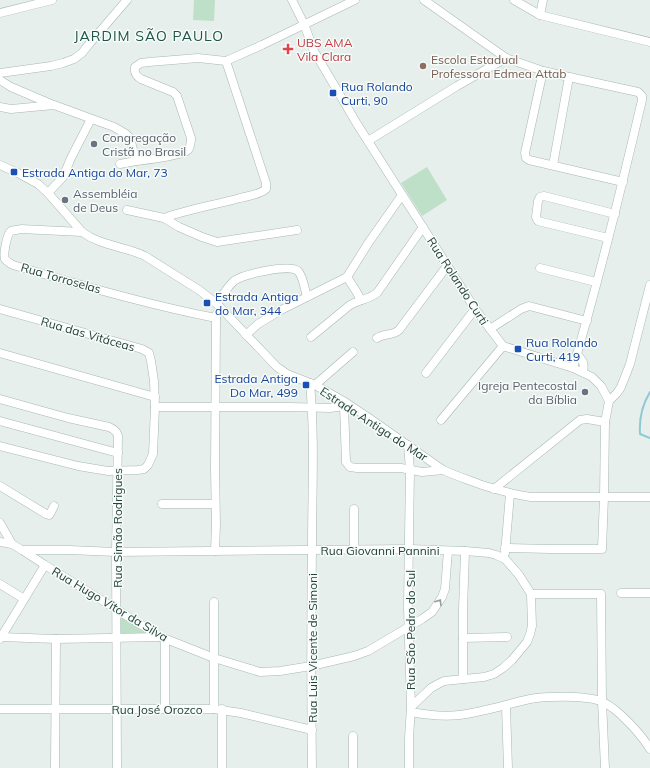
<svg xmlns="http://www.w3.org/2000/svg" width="650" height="768" viewBox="0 0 650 768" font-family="Mulish,sans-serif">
	<rect width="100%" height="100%" fill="#e6efeb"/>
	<g fill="#bfe0c8">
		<polygon points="194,0 215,0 214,21 193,20"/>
		<polygon points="427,167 447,200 422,216 401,183"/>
		<polygon points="122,616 150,633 123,636 120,634 120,619"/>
	</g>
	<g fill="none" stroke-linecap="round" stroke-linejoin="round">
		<path stroke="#8ec9d4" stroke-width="2" d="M650,392c-8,13 -11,27 -10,42l10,4"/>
		<defs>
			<g id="minor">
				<polyline points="292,0 304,24 314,51 357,124 475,309 503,346 573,368 592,377 601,386 609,401 605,422 604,497 602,549 550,549 505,548"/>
				<path d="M424,0l82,58 37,13 26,6 69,15 4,4v4c-21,90 -43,179 -69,268"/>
				<polyline points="514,0 540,15 650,42"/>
				<polyline points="0,13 52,0"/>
				<polyline points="540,15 543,0"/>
				<polyline points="226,61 262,45 355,0"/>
				<polyline points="543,71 525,153 526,158 529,160 623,182"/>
				<polyline points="0,73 51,66 63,63 74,59 82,53 90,43 127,0"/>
				<polyline points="0,80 11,87 51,104"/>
				<path d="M0,107l11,2 43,-4 60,22 12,7 4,4 6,23c9,-1 46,-5 52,-11 3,-4 3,-8 3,-12l-14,-42 -4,-4 -32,-13c-5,-3 -7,-6 -6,-12l6,-4 8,-1 49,-4 28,3"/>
				<polyline points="368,141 457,86 506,58"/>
				<polyline points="120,164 136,161"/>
				<path d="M0,165l18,8 20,11 10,9 34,39c19,14 42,14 63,24l54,34 18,14 60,63 10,7 28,11 30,17 24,16 74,52c13,6 26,10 39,15 16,5 32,10 49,12h119"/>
				<polyline points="553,165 569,77"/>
				<polyline points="48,193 63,177 71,158 91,119"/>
				<polyline points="127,210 164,218 179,227 202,237 217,242 297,230"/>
				<path d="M164,218c25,-9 51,-13 76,-20 8,-2 19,-3 26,-9v-6l-40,-122"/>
				<path d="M82,232l-61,-3c-3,1 -7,1 -10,2 -4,3 -8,23 -6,28 2,3 5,4 8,6 66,20 135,40 203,53"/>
				<polyline points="608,238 538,221 536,217 538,201 540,197 544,196 615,214"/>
				<polyline points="540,268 596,282"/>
				<polyline points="347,277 356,291 361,300"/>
				<path d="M217,304c5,-8 10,-17 17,-23 9,-7 55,-17 64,-10 5,5 7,19 9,26"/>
				<polyline points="0,309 142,349 149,353 151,361 154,381 155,407 153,454 148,465 144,469 138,470 108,471 78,466 0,446"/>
				<polyline points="490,329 521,309 529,306 587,321"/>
				<polyline points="246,335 258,324 281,310 347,277 369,242 402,195"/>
				<path d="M311,337l39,-32c9,-5 19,-6 27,-12l46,-66"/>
				<path d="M377,338c7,-5 16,-2 22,-8l48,-64"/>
				<polyline points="0,353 155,397"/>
				<path d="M577,354c6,7 8,9 6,18"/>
				<polyline points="426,373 475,309"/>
				<path d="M310,383c5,54 2,110 2,164 -1,74 -1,147 0,221"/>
				<polyline points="315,385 353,352"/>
				<path d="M0,399l68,19 41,9c5,2 8,4 9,9l-2,116 1,216"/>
				<polyline points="609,401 617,393 621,387 630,364 650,285"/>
				<polyline points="345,403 344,406 346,462 350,467 357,468 401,468 422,472 443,470"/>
				<polyline points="155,407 290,407 330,408 344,406"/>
				<polyline points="441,420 503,346"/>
				<polyline points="0,421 118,453"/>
				<polyline points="408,445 410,470 408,607 411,707 409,738 409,768"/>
				<polyline points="0,486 46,514 49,515 50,514 54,506"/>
				<polyline points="494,489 580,420 587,419 605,422"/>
				<polyline points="162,504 215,504"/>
				<polyline points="354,509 354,549"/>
				<polyline points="0,523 12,544"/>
				<polyline points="0,542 12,544 22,550 45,565 161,637 214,658 260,672 280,671 311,666 354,656 368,651 422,619 432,612 442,597 445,589 448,551"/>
				<polyline points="22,550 69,550 116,552 409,549 465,551 489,553 496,555 505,559 519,575 531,594 532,626 530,634 527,642 512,660 503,668 494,674 484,677 444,681 438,684 431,688 411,707"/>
				<polyline points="215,551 216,524 215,469 216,318 217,313"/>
				<polyline points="505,553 510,494"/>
				<polyline points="0,584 24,599"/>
				<polyline points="621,593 650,593"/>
				<polyline points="531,594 601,594 602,701 605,768"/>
				<polyline points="214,602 214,709"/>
				<polyline points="1,637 56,639 160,637"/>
				<polyline points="463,638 507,637"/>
				<polyline points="0,639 45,565"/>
				<polyline points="165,639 165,709"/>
				<polyline points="463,679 463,610 465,551"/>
				<polyline points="506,706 508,768"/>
				<polyline points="0,709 214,709 241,713 312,730"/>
				<polyline points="222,709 222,768"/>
				<path d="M411,712c16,3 32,5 48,3 24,-3 48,-11 71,-16 16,-3 58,-4 73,3 15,7 38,32 47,47"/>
				<polyline points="353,736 353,768"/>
				<polyline points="55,768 56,639"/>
			</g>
		</defs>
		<use href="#minor" stroke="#a8b8b2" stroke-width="9"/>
		<use href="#minor" stroke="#fff" stroke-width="8"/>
	</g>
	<defs><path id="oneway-chevron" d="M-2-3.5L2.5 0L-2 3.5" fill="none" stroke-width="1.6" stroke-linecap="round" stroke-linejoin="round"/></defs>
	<use stroke="#92a09c" href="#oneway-chevron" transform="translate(439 602) rotate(-58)"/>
	<path fill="#e0444e" stroke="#f7fbf9" stroke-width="1.5" d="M286 43h4v4h4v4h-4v4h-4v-4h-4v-4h4z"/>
	<circle fill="#8d6e63" stroke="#f7fbf9" stroke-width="1.5" cx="423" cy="66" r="4"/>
	<g fill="#1a4fb4" stroke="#f7fbf9" stroke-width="1.5">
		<rect x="329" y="89" width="8" height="8" rx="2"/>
		<rect x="10" y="168" width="8" height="8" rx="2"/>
		<rect x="203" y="299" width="8" height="8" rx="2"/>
		<rect x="514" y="345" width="8" height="8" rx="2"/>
		<rect x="302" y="381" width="8" height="8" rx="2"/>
	</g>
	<g fill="#6b7280" stroke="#f7fbf9" stroke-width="1.5">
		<circle cx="94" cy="144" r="4"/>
		<circle cx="65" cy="200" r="4"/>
		<circle cx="585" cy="392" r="4"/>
	</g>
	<g text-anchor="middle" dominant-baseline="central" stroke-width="3" stroke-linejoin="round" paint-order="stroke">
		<g font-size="12" fill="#be3a42" stroke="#f7fbf9" text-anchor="start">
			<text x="297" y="42">UBS AMA<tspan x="297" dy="14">Vila Clara</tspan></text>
		</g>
		<g font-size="12" fill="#785e54" stroke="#f7fbf9" text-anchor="start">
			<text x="431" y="59">Escola Estadual<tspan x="431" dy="14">Professora Edmea Attab</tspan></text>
		</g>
		<g font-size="12" fill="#164399" stroke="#f7fbf9" text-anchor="start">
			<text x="341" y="86">Rua Rolando<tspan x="341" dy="14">Curti, 90</tspan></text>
			<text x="22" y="172">Estrada Antiga do Mar, 73</text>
			<text x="215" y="296">Estrada Antiga<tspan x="215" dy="14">do Mar, 344</tspan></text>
			<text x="526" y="342">Rua Rolando<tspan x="526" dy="14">Curti, 419</tspan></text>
			<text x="298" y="378" text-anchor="end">Estrada Antiga<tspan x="298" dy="14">Do Mar, 499</tspan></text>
		</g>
		<g font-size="12" fill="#5b616d" stroke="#f7fbf9" text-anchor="start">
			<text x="102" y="137">Congregação<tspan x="102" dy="14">Cristã no Brasil</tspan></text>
			<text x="73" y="193">Assembléia<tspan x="73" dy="14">de Deus</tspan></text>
			<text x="577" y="385" text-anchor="end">Igreja Pentecostal<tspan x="577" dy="14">da Bíblia</tspan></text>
		</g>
		<g font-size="12" fill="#24423a" stroke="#f7fbf9">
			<text transform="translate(61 278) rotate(16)">Rua Torroselas</text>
			<text transform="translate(458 281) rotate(57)">Rua Rolando Curti</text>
			<text transform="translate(88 334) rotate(16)">Rua das Vitáceas</text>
			<text transform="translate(374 424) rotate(33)">Estrada Antiga do Mar</text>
			<text transform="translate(117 528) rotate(-90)">Rua Simão Rodrigues</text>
			<text x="380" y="550">Rua Giovanni Pannini</text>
			<text transform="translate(110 604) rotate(31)">Rua Hugo Vitor da Silva</text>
			<text transform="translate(410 630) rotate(-90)">Rua São Pedro do Sul</text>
			<text transform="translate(312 648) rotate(-90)">Rua Luis Vicente de Simoni</text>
			<text x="157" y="709">Rua José Orozco</text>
		</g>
		<g font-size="14" letter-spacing="1" fill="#1f5548" stroke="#f7fbf9">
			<text x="149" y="36">JARDIM SÃO PAULO</text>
		</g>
	</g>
</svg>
